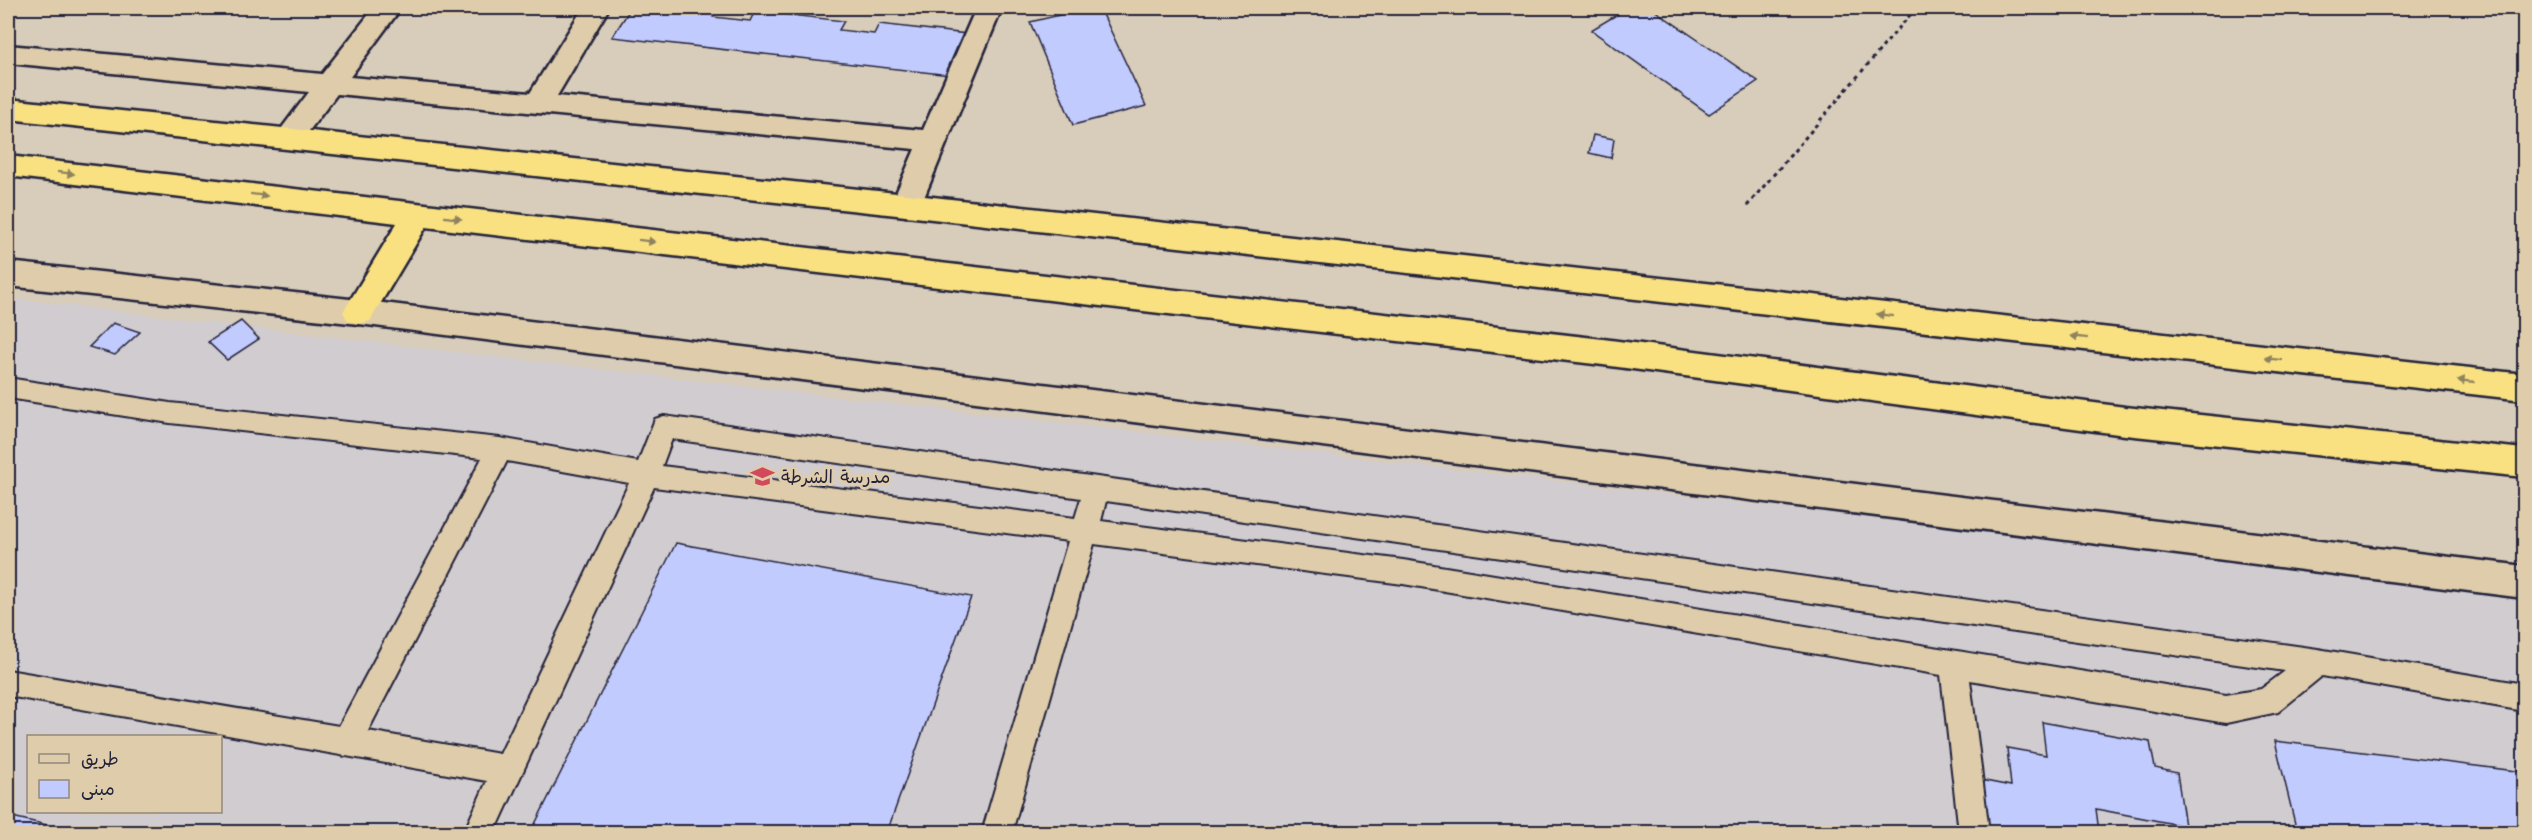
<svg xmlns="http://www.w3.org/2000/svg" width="2532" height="840" viewBox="0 0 2532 840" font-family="'Architects Daughter','Playpen Sans Arabic',sans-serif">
	<rect width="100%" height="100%" fill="#d8ccbb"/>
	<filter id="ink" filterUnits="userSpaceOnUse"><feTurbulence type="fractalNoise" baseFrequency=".0167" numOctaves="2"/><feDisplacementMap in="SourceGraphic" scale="12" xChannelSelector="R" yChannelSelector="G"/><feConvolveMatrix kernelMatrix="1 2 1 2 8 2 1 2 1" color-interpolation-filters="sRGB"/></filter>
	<g filter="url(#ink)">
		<path fill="#d1cccf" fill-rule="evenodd" d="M8,298l505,61 2011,235v238h-2516zM28,736h192v76h-192z"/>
		<g fill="#c2cbfd" stroke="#22223b" stroke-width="1.5">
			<polygon points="631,8 718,9 713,17 750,21 755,11 844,21 839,30 874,34 879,24 967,34 950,75 612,37"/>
			<polygon points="1089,8 1100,8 1146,106 1073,125 1030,22"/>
			<polygon points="1628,8 1651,8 1758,81 1709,114 1591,30"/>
			<polygon points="1593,135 1614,139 1611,158 1589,153"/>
			<polygon points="241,321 259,339 227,360 208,342"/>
			<polygon points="113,323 140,332 115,355 89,347"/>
			<polygon points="676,543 971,597 887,832 531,832"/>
			<polygon points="2042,722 2150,742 2155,768 2177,773 2185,826 2096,809 2099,832 1984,832 1980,780 2011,786 2007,748 2046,755"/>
			<polygon points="2275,741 2524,772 2524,832 2297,832"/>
			<polygon points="8,816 77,832 8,832"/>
		</g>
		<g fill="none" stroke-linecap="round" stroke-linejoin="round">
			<defs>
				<path id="lane" d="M8,378l162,25 330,35 138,24 17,-43 9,-3 1654,233 206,35v27l-202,-35 -44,36 -52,11 -256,-43 19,152h-30l-18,-157 -538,-91 -309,-40 -82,288h-30l86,-291 -414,-54 -159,345h-31l23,-51 -479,-85v-26l331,56 143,-268 -312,-35 -162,-25zM672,439l409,59 -6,20 -413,-52zM507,461l122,22 -129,271 -132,-23zM1106,501l1179,170 -24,18 -35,6 -823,-135 -302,-39z"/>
				<g id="street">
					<polygon points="374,8 401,8 350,77 530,93 583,8 609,8 557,96 923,130 976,8 1002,8 921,205 916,213 906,216 896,213 891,205 915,149 337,94 299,144 289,147 279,144 275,137 309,92 8,63 8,45 322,74"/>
					<polygon points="8,262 359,300 2524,566 2524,598 359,324 8,286"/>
				</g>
				<g id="highway">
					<polygon points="8,99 906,194 2524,374 2524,400 906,216 8,119"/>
					<polygon points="8,156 1603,339 2125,407 2524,449 2524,477 2125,435 1603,365 426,227 370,321 359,324 348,321 343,312 397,223 8,176"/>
				</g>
			</defs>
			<use href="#lane" stroke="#22223b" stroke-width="4"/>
			<use href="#street" stroke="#22223b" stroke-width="5"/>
			<use href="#highway" stroke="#22223b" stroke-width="5"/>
			<polyline stroke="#22223b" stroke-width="3" stroke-dasharray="4 4" stroke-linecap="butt" points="1747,206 1916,8"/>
			<use href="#lane" fill="#deccaa" fill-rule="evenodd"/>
			<use href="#street" fill="#deccaa" fill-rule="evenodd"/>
			<use href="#highway" fill="#f9e181" fill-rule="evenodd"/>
		</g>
		<defs><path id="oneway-solid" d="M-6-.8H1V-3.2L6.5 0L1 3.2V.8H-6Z" transform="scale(1.5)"/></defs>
		<g fill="#8e825e">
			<use href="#oneway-solid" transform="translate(66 173) rotate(7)"/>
			<use href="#oneway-solid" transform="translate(259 195) rotate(7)"/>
			<use href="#oneway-solid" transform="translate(453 218) rotate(7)"/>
			<use href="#oneway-solid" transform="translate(647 241) rotate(7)"/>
			<use href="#oneway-solid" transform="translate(1885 315) rotate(-173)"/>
			<use href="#oneway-solid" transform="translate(2079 337) rotate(-173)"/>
			<use href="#oneway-solid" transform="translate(2273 359) rotate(-173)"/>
			<use href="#oneway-solid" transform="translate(2466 381) rotate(-174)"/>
		</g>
	</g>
	<defs>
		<symbol id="university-bare" viewBox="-9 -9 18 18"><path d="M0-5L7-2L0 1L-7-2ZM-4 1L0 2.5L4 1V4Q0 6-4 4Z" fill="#d1495b" stroke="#deccaa" stroke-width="2.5" paint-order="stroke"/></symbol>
	</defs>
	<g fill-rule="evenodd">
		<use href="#university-bare" x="746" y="460" width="33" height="33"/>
	</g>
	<g text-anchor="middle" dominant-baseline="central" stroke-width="6" stroke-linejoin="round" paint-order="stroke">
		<g font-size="18" fill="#22223b" stroke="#deccaa" text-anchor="start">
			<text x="781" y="477">مدرسة الشرطة</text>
		</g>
	</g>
	<rect width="2532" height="840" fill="none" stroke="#deccaa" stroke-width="30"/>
	<rect x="15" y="15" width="2502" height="810" fill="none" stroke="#22223b" stroke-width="2" filter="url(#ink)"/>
	<rect x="27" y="735" width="195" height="78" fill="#deccaa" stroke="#93887e" stroke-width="1.5"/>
	<rect x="39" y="754" width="30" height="9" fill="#deccaa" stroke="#93887e" stroke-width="1.5"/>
	<text x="81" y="765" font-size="18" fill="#22223b">طريق</text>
	<rect x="39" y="780" width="30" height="18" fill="#c2cbfd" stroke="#93887e" stroke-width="1.5"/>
	<text x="81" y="795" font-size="18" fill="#22223b">مبنى</text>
</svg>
